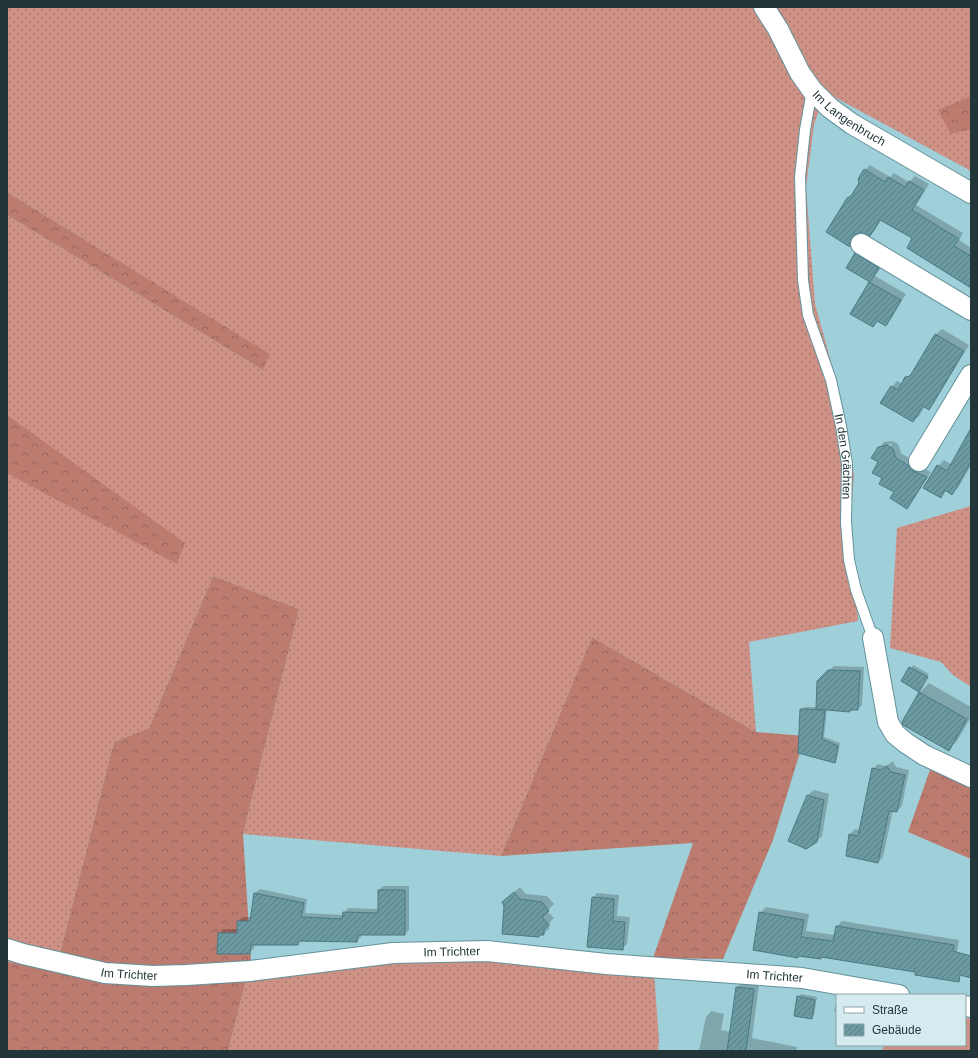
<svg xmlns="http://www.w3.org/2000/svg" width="978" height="1058" viewBox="0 0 978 1058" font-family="Helvetica,sans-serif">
	<defs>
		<pattern id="grass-dots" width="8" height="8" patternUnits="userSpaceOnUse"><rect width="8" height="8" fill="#ce9186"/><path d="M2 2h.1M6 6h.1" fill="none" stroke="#a7776f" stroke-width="1.8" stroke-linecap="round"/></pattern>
		<pattern id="forest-crowns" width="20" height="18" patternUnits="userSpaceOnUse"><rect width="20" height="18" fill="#bc7b6f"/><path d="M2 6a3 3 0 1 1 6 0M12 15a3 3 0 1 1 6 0" fill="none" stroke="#98665c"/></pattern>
		<pattern id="building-hatch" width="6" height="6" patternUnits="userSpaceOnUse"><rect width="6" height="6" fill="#6c9aa3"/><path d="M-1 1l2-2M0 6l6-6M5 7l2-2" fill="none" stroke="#587e86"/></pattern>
	</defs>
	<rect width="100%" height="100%" fill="#9fcfd9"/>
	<g fill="url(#grass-dots)">
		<polygon points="7,7 971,7 971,171 825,92 814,125 806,187 815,304 836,380 854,474 850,525 858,621 749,642 756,732 592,637 501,856 243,834 299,609 213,576 149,728 114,742 56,969 7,962 7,215 263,370 269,354 7,192"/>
		<polygon points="971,506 971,687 953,675 941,662 890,648 897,528"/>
		<polygon points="479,940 654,973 659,1040 658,1051 228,1051 251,961"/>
		<polygon points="965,1017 971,1019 971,1051 882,1051 884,1045 965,1045"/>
	</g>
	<g fill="url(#forest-crowns)">
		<polygon points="971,96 971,129 951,134 938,110"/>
		<polygon points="7,192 270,354 263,370 7,215"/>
		<polygon points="7,415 185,543 177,564 7,473"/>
		<polygon points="213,576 299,609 243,834 251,961 228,1051 7,1051 7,962 56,969 114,742 149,728"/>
		<polygon points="592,637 756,732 805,736 773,840 723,959 653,958 693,843 501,856"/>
		<polygon points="931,767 971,782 971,859 908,832"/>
	</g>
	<g fill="#0003">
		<polygon points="870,165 890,177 894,173 909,182 915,176 929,184 916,205 963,233 959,240 971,248 971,287 914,238 881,220 875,230 870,235 862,232 856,233 855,241 850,246 848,198 855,192 865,170"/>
		<polygon points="861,248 884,262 875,276 906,294 891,319 886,325 878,320 873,326 851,313 871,281 847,267 855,254"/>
		<polygon points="942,329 969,345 934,403 928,408 925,406 919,416 913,421 892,387 897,381 903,384 906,378 914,372 936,334"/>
		<polygon points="971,432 971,465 958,488 952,493 947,490 940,497 938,466 944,460 952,465"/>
		<polygon points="893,441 898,444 901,453 914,461 918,466 931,472 912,502 907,507 883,478 880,462 880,448 892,445 892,444 881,446 884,442"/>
		<polygon points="913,665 929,674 920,691 902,681"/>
		<polygon points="834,666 864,667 862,705 858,709 851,709 850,711 827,709 824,737 840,743 837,759 835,762 801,710 804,707 817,707 818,681"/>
		<polygon points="929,683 971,707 971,717 957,741 948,750 903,722 920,692"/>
		<polygon points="893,761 896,767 909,770 902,806 897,811 893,810 883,857 878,862 850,834 855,829 860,830 873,769 878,764 886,766"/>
		<polygon points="814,790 829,794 822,836 816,842 808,795"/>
		<polygon points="383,886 409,886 409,930 405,934 361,934 361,937 356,941 302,940 298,944 255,944 254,948 250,953 219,934 223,929 238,929 238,921 243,917 252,917 255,893 260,889 307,899 305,913 343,915 348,908 379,909 379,890"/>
		<polygon points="520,887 526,894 547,896 554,904 547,911 554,918 550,922 549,929 543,934 505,905 503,902"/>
		<polygon points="597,893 619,895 617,916 630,917 627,944 622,949 593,898"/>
		<polygon points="766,907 809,914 806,931 835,935 836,927 842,921 959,940 953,973 916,971 822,957 820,958 799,955 798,956 760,913"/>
		<polygon points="743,982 759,984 752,1038 797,1047 796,1051 699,1051 706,1017 711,1011 724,1014 721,1030 731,1032 737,987"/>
		<polygon points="801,994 817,997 814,1015 811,1018 798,997"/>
		<polygon points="837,998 837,1013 834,1012"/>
	</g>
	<g fill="url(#building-hatch)" stroke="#4c7982">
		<polygon points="864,169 885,182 888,177 905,187 909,181 924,190 912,210 959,239 954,246 971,256 971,288 907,248 912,238 880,220 870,236 862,233 855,234 851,238 850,247 826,232 847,198 851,196 859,183 858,179"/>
		<polygon points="855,253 879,268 870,282 846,268"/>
		<polygon points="869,282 901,300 886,326 877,321 873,327 850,314"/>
		<polygon points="935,334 964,351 929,410 923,406 913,422 880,403 891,386 898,390 905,377 910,376"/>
		<polygon points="971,428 971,462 952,495 945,490 941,498 923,488 937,465 947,471"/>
		<polygon points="887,445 893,449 896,458 909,466 913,471 927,477 907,509 890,498 894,492 879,484 882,478 872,473 878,462 871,458 878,447"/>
		<polygon points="909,667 928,677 919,692 901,681"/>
		<polygon points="828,670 860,671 858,710 850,710 850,712 816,709 817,681"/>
		<polygon points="919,692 967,719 949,751 903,725 902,722"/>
		<polygon points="800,709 825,710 822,739 838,746 835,763 798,753"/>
		<polygon points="887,766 891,772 905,775 897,812 889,811 878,863 846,856 849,834 858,836 872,768 881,770"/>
		<polygon points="807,795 824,800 817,842 806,849 788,841"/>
		<polygon points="378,890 405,890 405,935 358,935 357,942 298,941 298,945 251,945 250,954 217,954 218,933 237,933 237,921 250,921 254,893 304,903 301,917 342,919 343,912 378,913"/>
		<polygon points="514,892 520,899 542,902 549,911 542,917 549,925 544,929 544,935 539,935 539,937 502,934 504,906 502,902"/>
		<polygon points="592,897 614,899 613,921 625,922 623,950 587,947"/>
		<polygon points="759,912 804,920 801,937 833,941 836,926 954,945 953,951 971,956 971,978 960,975 959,982 915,975 915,972 821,957 821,959 798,956 798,958 753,950"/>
		<polygon points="736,987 754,989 746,1051 727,1051"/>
		<polygon points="797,996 815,1000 812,1019 794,1016"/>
	</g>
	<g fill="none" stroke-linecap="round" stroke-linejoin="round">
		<defs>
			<g id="service">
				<path id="s1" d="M812,90l-7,40 -5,47 3,103 5,35 23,65 10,46 6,38 -1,58 3,38 7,30 17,48"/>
			</g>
			<g id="minor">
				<path id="s2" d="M764,7l14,22 22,44 12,17 18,18 22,16 119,69"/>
				<polyline points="861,244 971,310"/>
				<polyline points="919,461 971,375"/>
				<polyline points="873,638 888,722 895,734 906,743 924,755 971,777"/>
				<path id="s3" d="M7,949l16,5 82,19 48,3 33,-1 64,-4 143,-18 94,-2 119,13 196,14 97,17"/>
				<polyline points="965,1006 971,1007"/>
			</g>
		</defs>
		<use href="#service" stroke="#64929b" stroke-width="12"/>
		<use href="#minor" stroke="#64929b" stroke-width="22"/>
		<use href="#service" stroke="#fff" stroke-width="10"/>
		<use href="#minor" stroke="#fff" stroke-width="20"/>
	</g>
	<g text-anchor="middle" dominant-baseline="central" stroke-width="3" stroke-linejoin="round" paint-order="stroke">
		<g font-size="12" fill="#223639" stroke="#d4ebf0">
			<text stroke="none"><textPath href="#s2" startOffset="143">Im Langenbruch</textPath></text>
			<text stroke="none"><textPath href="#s1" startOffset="373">In den Grächten</textPath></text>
			<text stroke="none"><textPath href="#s3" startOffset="449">Im Trichter</textPath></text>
			<text stroke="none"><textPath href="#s3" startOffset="125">Im Trichter</textPath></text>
			<text stroke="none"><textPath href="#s3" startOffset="773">Im Trichter</textPath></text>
		</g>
	</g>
	<rect width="978" height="1058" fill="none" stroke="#223639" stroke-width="16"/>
	<rect x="836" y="994" width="130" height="52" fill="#d4ebf0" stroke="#8da3a7"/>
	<rect x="844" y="1007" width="20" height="6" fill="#ffffff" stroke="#8da3a7"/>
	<text x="872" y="1014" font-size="12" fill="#223639">Straße</text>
	<rect x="844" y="1024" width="20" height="12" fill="url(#building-hatch)" stroke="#8da3a7"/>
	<text x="872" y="1034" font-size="12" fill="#223639">Gebäude</text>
</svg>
